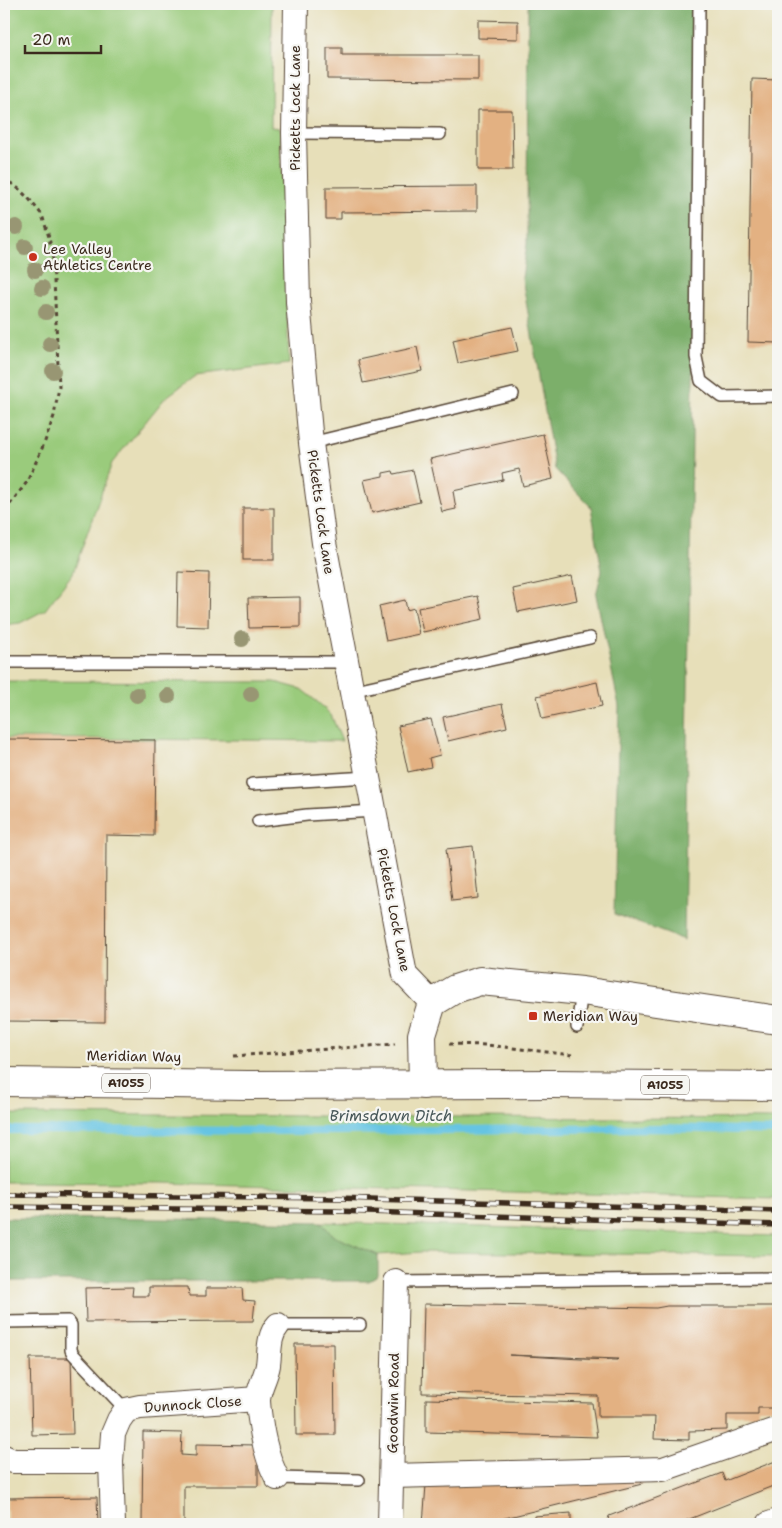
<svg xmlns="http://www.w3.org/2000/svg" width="782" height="1528" viewBox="0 0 782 1528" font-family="'Shantell Sans',sans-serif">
	<rect width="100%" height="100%" fill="#f6f6f2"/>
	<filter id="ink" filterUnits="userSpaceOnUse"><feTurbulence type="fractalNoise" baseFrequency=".02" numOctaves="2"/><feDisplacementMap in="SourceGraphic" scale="10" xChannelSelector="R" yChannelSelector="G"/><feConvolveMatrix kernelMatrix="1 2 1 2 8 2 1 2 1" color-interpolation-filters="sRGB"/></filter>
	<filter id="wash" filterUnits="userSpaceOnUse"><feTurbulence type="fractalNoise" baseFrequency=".0096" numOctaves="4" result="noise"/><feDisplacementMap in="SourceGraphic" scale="20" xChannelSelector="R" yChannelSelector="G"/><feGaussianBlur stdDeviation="1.12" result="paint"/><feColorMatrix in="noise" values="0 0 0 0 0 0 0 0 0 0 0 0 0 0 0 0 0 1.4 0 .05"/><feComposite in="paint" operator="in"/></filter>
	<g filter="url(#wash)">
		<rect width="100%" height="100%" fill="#e7dfb9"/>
		<g fill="#9acb7b" stroke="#6a7a4c">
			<polygon points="4,4 272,4 271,127 280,128 289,364 195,376 165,398 112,463 73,573 45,610 20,623 4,625"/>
			<polygon points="4,681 275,682 301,689 320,704 331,715 342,741 4,738"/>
			<polygon points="4,1114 778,1119 778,1199 162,1183 4,1182"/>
			<polygon points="321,1222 778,1236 778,1256 421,1252 378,1255 333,1236"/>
		</g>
		<g fill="#7baf6b" stroke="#5b6c44">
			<polygon points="528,4 699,4 684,940 614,914 619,706 596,595 602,571 591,507 555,469 522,278 527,244"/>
			<polygon points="4,1218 162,1219 321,1222 333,1236 378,1255 378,1276 369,1281 4,1281"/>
		</g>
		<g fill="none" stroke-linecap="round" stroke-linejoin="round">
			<polyline stroke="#65c4e3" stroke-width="8" points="4,1130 336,1131 666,1128 778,1131"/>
		</g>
		<g id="blocks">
			<g fill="#e3b182" fill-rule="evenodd">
				<polygon points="478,20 518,21 518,39 478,38"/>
				<polygon points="327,48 342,48 342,55 478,55 478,80 327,79"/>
				<polygon points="752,79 778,80 778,343 748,342"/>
				<polygon points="478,110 512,110 513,170 478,170"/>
				<polygon points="477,186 477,211 341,212 341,219 326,219 326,187"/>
				<polygon points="512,327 518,351 458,363 453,340"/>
				<polygon points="417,347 422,371 363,383 358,360"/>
				<polygon points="543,434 553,479 523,486 519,469 502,473 503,480 453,491 456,509 442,512 430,459"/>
				<polygon points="413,470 420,502 372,513 364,480 383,476 383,473 393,471 394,474"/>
				<rect x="243" y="508" width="31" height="52"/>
				<polygon points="178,572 209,573 208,627 177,626"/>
				<polygon points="572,576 577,600 518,612 513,589"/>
				<polygon points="478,596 483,619 423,632 418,608"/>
				<polygon points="300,597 300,627 249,628 248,598"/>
				<polygon points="405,600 407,610 414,608 419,634 386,641 379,606"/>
				<polygon points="597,682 602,706 542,719 537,696"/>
				<polygon points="502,704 507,727 448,741 443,717"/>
				<polygon points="431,719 440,755 429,758 431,767 408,772 398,726"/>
				<polygon points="4,739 155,740 154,836 106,835 105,1022 4,1021"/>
				<polygon points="473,846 478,898 452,901 446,849"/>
				<polygon points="133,1287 132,1296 149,1296 149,1287 188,1287 189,1296 206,1296 206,1288 242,1288 243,1300 255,1301 253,1321 86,1322 85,1288"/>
				<path d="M424,1304l232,4 11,-2h111v102h-20v7h-31v15l-38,1v9l-35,-1 1,-22h-57v-21l-176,-3zM509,1355l109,4 -1,1 -37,-1z"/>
				<polygon points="295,1344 334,1344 335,1435 296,1435"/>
				<polygon points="30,1358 71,1358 73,1434 32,1435"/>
				<polygon points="426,1399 592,1403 597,1437 426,1432"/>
				<polygon points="143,1432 182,1433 181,1455 196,1456 196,1444 258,1445 258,1486 184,1486 184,1524 142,1524"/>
				<polygon points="778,1460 778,1484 677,1524 607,1524 609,1516 722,1473 725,1481"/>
				<polygon points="638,1472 642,1484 489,1522 423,1524 426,1485"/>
				<polygon points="97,1497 98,1524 7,1524 7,1498"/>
				<polygon points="571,1513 571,1524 523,1524 523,1523 534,1522 534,1516"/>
			</g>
		</g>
	</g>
	<g filter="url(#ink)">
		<use href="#blocks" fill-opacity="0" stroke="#554535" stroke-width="1"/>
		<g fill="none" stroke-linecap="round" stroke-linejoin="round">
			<defs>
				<g id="lane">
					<polyline points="699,4 696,357 701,381 722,397 778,396"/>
					<polyline points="294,133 440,134"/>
					<polyline points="311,443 513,394"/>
					<polyline points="4,662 346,662"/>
					<polyline points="351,691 590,638"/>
					<polyline points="252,784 368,777"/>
					<polyline points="258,821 307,815 375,811"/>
					<polyline points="577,1027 582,991"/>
					<polyline points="396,1282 778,1278"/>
					<polyline points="4,1322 68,1321 71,1325 71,1350 73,1354 126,1410"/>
					<polyline points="278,1325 360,1325"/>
					<polyline points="277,1478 359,1480"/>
				</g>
				<g id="street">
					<polyline points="296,4 294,133 298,302 311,443 324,543 405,975 432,1003"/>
					<polyline points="4,1457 13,1461 111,1461"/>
					<polyline points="392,1476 663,1469 778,1429"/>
					<path d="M277,1478c-10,-19 -14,-38 -17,-59 -1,-7 -2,-14 -2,-20 1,-12 8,-22 10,-34 2,-14 0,-29 10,-40"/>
					<polyline points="113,1524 111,1461 113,1434 119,1420 126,1410 140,1407 258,1399"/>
					<polyline points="390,1524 396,1282"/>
					<polyline points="769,1524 778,1521"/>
				</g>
				<polyline id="secondary" points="423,1085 422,1035 432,1003 455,989 480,981 582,991 778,1020"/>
				<polyline id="primary" points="4,1082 248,1085 552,1084 778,1086"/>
			</defs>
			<use href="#lane" stroke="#554535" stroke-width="14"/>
			<use href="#street" stroke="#554535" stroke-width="26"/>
			<use href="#secondary" stroke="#554535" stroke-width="30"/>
			<use href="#primary" stroke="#554535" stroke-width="30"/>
			<g stroke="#554535" stroke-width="3" stroke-dasharray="4 4" stroke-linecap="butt">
				<polyline points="4,178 19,189 30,200 42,215 49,237 53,259 59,387 54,416 44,444 27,482 4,512"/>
				<polyline points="449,1044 487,1045 572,1055"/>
				<polyline points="234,1056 395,1044"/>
			</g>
			<use href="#lane" stroke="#fff" stroke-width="11"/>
			<use href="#street" stroke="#fff" stroke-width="24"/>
			<use href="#secondary" stroke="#fff" stroke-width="28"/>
			<use href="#primary" stroke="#fff" stroke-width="28"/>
			<defs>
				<g id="rail">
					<polyline points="4,1194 336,1198 778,1211"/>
					<polyline points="4,1207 335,1211 778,1225"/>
				</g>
			</defs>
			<use href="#rail" stroke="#3b2a1e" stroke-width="5.5"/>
			<use href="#rail" stroke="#f6f6f2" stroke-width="4" stroke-dasharray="11" stroke-linecap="butt"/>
		</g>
		<g fill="#989673">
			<circle cx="16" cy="227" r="8"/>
			<circle cx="25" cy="247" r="8"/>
			<circle cx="35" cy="270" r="8"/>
			<circle cx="42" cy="288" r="8"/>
			<circle cx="46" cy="312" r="8"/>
			<circle cx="50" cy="344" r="8"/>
			<circle cx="53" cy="371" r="8"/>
			<circle cx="242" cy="639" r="8"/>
			<circle cx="251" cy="694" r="8"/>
			<circle cx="137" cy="695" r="8"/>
			<circle cx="168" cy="696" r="8"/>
		</g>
	</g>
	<g fill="#c8321e" stroke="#f6f6f2" stroke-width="2">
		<circle cx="33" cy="257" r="5"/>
		<rect x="528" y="1011" width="10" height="10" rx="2.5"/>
	</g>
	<g text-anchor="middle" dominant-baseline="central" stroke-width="4.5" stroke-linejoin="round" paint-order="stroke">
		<g fill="#f6f6f2" stroke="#73675e" stroke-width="1">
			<rect x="102" y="1073.5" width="48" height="19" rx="4"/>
			<rect x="641" y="1075.5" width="48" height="19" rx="4"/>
		</g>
		<g font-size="12" font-weight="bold" fill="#3b2a1e">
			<text x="126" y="1083">A1055</text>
			<text x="665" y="1085">A1055</text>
		</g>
		<g font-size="14" fill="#3b2a1e" stroke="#f6f6f2">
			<text transform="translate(295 108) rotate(-90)">Picketts Lock Lane</text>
			<text transform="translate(321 512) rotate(82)">Picketts Lock Lane</text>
			<text transform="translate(394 910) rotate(79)">Picketts Lock Lane</text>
			<text transform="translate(134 1056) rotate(1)">Meridian Way</text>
			<text transform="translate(393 1403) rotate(-89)">Goodwin Road</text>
			<text transform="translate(193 1404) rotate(-4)">Dunnock Close</text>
		</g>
		<g font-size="14" fill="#3b2a1e" stroke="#f6f6f2" text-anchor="start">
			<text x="43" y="249">Lee Valley<tspan x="43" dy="16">Athletics Centre</tspan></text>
			<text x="543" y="1016">Meridian Way</text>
		</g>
		<g font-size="15" font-style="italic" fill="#485859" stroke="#f6f6f2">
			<text x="391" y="1116">Brimsdown Ditch</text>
		</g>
	</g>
	<rect width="782" height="1528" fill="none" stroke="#f6f6f2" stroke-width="20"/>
	<path d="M25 45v8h76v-8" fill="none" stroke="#3b2a1e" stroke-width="2.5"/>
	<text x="32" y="45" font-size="15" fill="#3b2a1e" stroke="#f6f6f2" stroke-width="4" paint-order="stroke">20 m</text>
</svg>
